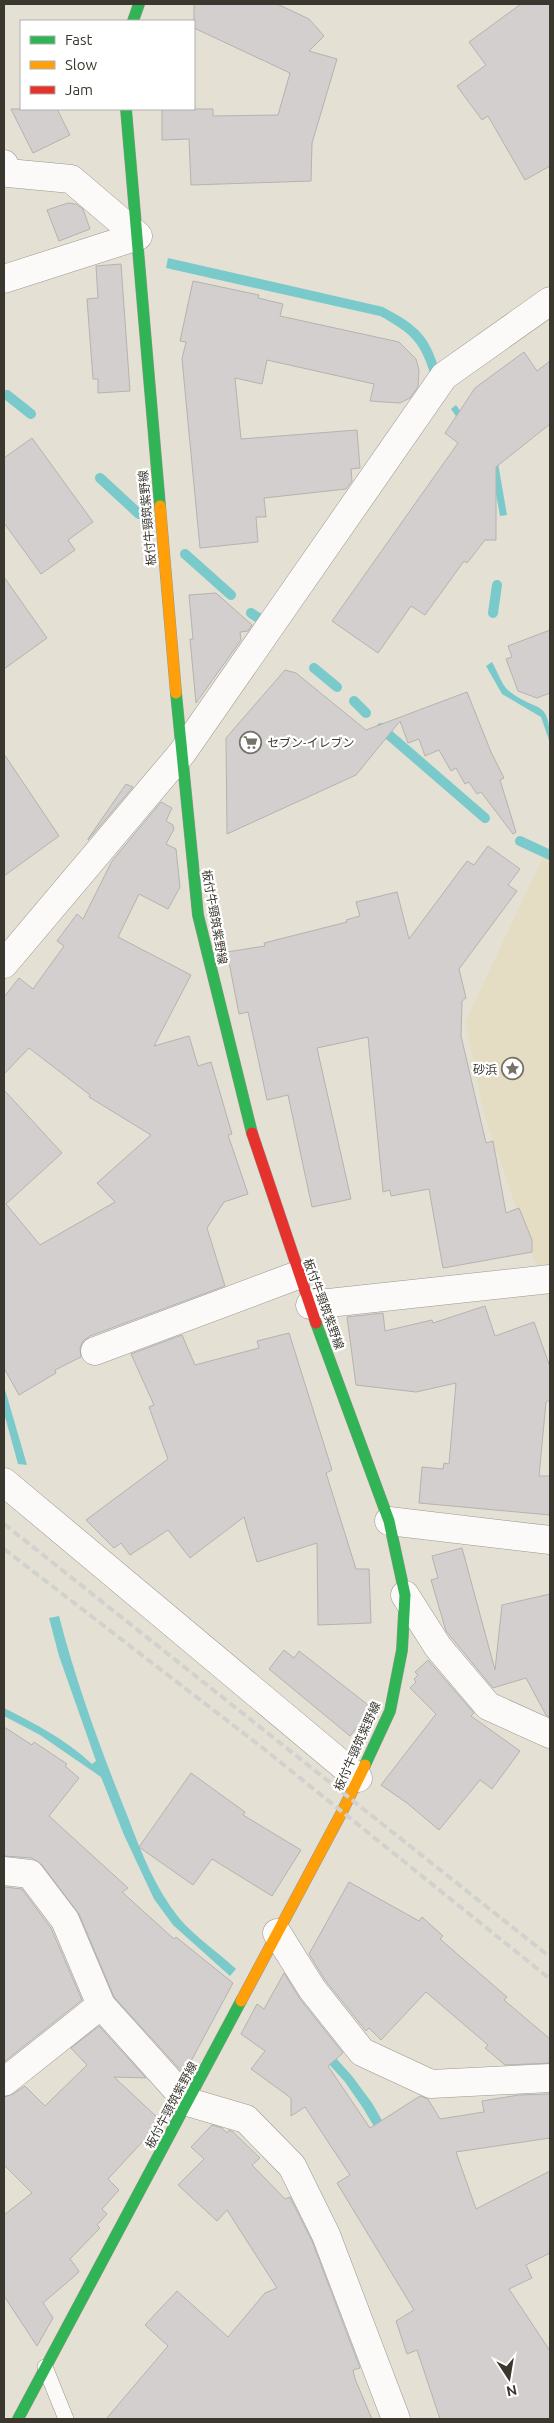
<svg xmlns="http://www.w3.org/2000/svg" width="554" height="2423" viewBox="0 0 554 2423" font-family="Ubuntu,'Noto Sans JP',sans-serif">
	<rect width="100%" height="100%" fill="#e4e0d4"/>
	<polygon fill="#e4ddc4" points="545,853 550,854 550,1305 484,1115 465,1022"/>
	<g fill="#7acacc">
		<path d="M168,258l215,49c37,20 47,29 58,70l-9,2c-11,-36 -19,-45 -52,-63l-214,-48z"/>
		<polygon points="456,405 498,463 507,515 500,516 491,466 451,409"/>
		<path d="M492,662c5,8 9,22 16,28 28,24 42,6 42,53l-9,-26 -39,-23 -16,-28z"/>
		<polygon points="4,1387 6,1393 27,1465 18,1464 4,1413"/>
		<path d="M59,1616c18,70 43,137 70,204 13,35 27,69 50,98 16,19 39,34 57,51l-6,7 -57,-51 -19,-26 -30,-64 -23,-58 -61,-42 -36,-19v-8c32,16 61,31 88,56l4,-3 -37,-105 -10,-38z"/>
		<polygon points="325,2046 352,2076 372,2103 420,2186 496,2372 510,2419 500,2419 486,2376 412,2190 363,2108 345,2082 319,2053"/>
	</g>
	<g fill="none" stroke-linecap="round" stroke-linejoin="round">
		<g stroke="#7acacc" stroke-width="10">
			<polyline points="7,395 31,414"/>
			<polyline points="100,478 139,514"/>
			<polyline points="185,554 231,595"/>
			<polyline points="251,613 265,622"/>
			<polyline points="493,613 497,585"/>
			<polyline points="314,668 337,687"/>
			<polyline points="354,701 366,713"/>
			<polyline points="381,728 485,818"/>
			<polyline points="520,841 550,855"/>
		</g>
	</g>
	<g fill="#d2cfce" stroke="#b5b2b0">
		<polygon points="194,4 277,4 309,19 324,36 309,51 337,59 312,143 311,181 191,185 189,139 162,140 162,109 213,109 213,116 278,115 290,73 194,28"/>
		<polygon points="521,4 550,4 550,166 525,180 488,116 482,120 457,86 486,65 469,42"/>
		<polygon points="11,109 57,109 70,135 33,153"/>
		<polygon points="68,203 76,204 83,209 90,229 59,241 47,210"/>
		<polygon points="121,264 130,391 98,393 98,379 93,379 87,299 98,298 96,266"/>
		<polygon points="193,281 259,295 258,298 283,304 280,316 399,342 416,359 419,370 418,387 410,398 400,403 370,401 374,384 267,360 262,384 235,378 241,439 357,430 360,468 351,469 352,481 346,489 264,498 266,517 256,517 258,542 200,548 182,359 186,342 180,341"/>
		<polygon points="524,352 537,371 550,361 550,424 496,467 496,540 485,540 467,563 464,561 425,615 411,606 378,653 332,621 458,443 445,433 475,388"/>
		<polygon points="32,438 93,522 68,540 75,550 41,574 4,523 4,458"/>
		<polygon points="4,577 47,638 4,669"/>
		<polygon points="216,593 252,625 248,631 240,632 241,640 196,703 190,639 193,639 189,595"/>
		<polygon points="550,630 550,693 537,698 518,691 506,659 512,657 508,646"/>
		<polygon points="285,670 296,673 366,730 467,692 491,752 504,778 500,780 516,832 513,834 481,792 477,794 469,782 465,784 456,768 451,771 439,750 425,756 419,739 408,743 400,721 356,775 227,834 226,738"/>
		<polygon points="4,754 59,836 4,876"/>
		<polygon points="126,784 133,787 88,840 88,839"/>
		<polygon points="161,802 172,808 166,821 173,825 174,829 166,844 176,849 180,887 168,909 139,894 118,937 191,975 154,1046 189,1036 198,1066 211,1062 232,1134 228,1135 248,1194 224,1202 207,1228 225,1286 90,1336 83,1341 80,1348 81,1357 55,1370 56,1373 19,1395 4,1368 4,1090 62,1153 6,1204 40,1245 115,1202 97,1183 151,1135 89,1097 90,1095 29,1048 4,1074 4,997 19,978 33,989 64,946 57,941 77,914 83,919 112,861"/>
		<polygon points="488,846 520,869 508,885 517,891 459,969 466,998 462,1001 461,1036 486,1143 493,1141 506,1213 519,1208 532,1240 532,1252 443,1268 429,1189 391,1196 390,1190 383,1192 368,1037 317,1048 351,1199 312,1207 288,1095 267,1100 248,1012 239,1014 227,952 265,946 264,943 347,922 346,920 360,916 356,902 397,892 409,939 467,861 474,865"/>
		<polygon points="485,1306 495,1336 534,1322 550,1367 550,1400 546,1402 539,1476 550,1476 550,1515 419,1503 422,1467 443,1469 444,1463 449,1464 456,1383 416,1392 356,1385 347,1317 383,1313 385,1331 432,1320 433,1323"/>
		<polygon points="289,1333 332,1470 326,1473 356,1569 369,1569 371,1623 318,1625 317,1543 257,1562 244,1517 190,1558 168,1530 130,1555 121,1543 114,1548 86,1520 168,1459 149,1407 154,1405 131,1354 182,1335 195,1365 259,1348 257,1341"/>
		<polygon points="462,1548 495,1670 502,1605 550,1594 550,1717 546,1715 526,1678 493,1688 446,1631 431,1580 438,1578 432,1556"/>
		<polygon points="284,1650 294,1658 299,1651 372,1708 350,1736 269,1669"/>
		<polygon points="428,1660 474,1713 471,1716 520,1751 492,1789 480,1780 439,1830 407,1803 381,1785 436,1714 410,1688 416,1682 414,1679 418,1675 415,1672"/>
		<polygon points="4,1727 32,1745 34,1742 67,1764 65,1766 79,1778 49,1816 128,1888 122,1892 174,1939 176,1937 233,1983 184,2074 114,1997 79,1914 42,1865 32,1858 4,1856"/>
		<polygon points="191,1773 245,1812 243,1815 301,1850 272,1896 212,1859 193,1885 139,1847"/>
		<polygon points="349,1882 419,1921 422,1917 443,1936 440,1939 507,1997 504,2000 550,2039 550,2063 505,2065 485,2048 488,2045 426,1992 381,2040 369,2028 366,2031 325,1980 309,1954"/>
		<polygon points="4,1887 22,1889 51,1928 82,2000 4,2062"/>
		<polygon points="284,1973 300,1999 343,2053 328,2066 370,2128 420,2096 428,2099 440,2119 484,2112 482,2101 519,2095 550,2094 550,2138 456,2152 476,2209 550,2171 550,2253 526,2265 532,2278 509,2289 550,2351 550,2419 440,2419 417,2350 407,2354 396,2321 414,2310 337,2183 350,2175 305,2107 291,2116 291,2098 251,2069 265,2051 241,2034 257,2004 264,2009"/>
		<polygon points="99,2026 146,2078 114,2077 160,2120 156,2127 108,2179 119,2190 102,2209 107,2214 97,2225 100,2228 70,2259 79,2271 78,2273 43,2303 53,2318 37,2346 4,2296 4,2215 32,2193 4,2165 4,2097 13,2094 25,2086 45,2106 87,2065 71,2048"/>
		<polygon points="212,2125 222,2128 227,2133 229,2130 233,2132 260,2158 252,2165 285,2199 290,2197 312,2241 360,2368 353,2370 355,2379 372,2419 106,2419 168,2346 145,2325 177,2291 228,2337 265,2293 277,2288 227,2210 217,2221 178,2185 204,2159 191,2147"/>
	</g>
	<g fill="none" stroke-linecap="round" stroke-linejoin="round">
		<defs>
			<polyline id="lane" points="45,2367 66,2419"/>
			<g id="street">
				<polyline points="4,164 8,173 71,179 138,236 4,279"/>
				<polyline points="4,964 182,753 444,376 550,301"/>
				<polyline points="310,1305 550,1279"/>
				<polyline points="95,1351 298,1275"/>
				<polyline points="4,1482 358,1778"/>
				<polyline points="389,1521 550,1540"/>
				<polyline points="405,1595 438,1647 488,1706 550,1734"/>
				<polyline points="4,1871 30,1874 65,1920 101,2005 188,2102 246,2119 292,2166 326,2235 396,2419"/>
				<polyline points="277,1933 312,1989 362,2052 431,2084 550,2078"/>
				<polyline points="4,2082 101,2005"/>
			</g>
			<g id="fast">
				<polyline points="133,21 139,4"/>
				<polyline points="126,109 160,506"/>
				<polyline points="176,693 198,915 252,1133"/>
				<polyline points="316,1323 389,1521 405,1595 402,1650 390,1711 365,1765"/>
				<polyline points="18,2419 241,2001"/>
			</g>
			<g id="slow">
				<polyline points="160,506 176,693"/>
				<polyline points="241,2001 342,1812 365,1765"/>
			</g>
			<polyline id="jam" points="252,1133 316,1323"/>
		</defs>
		<use href="#lane" stroke="#9a978e" stroke-width="16"/>
		<use href="#street" stroke="#9a978e" stroke-width="29"/>
		<use href="#fast" stroke="#9a978e" stroke-width="12"/>
		<use href="#slow" stroke="#9a978e" stroke-width="12"/>
		<use href="#jam" stroke="#9a978e" stroke-width="12"/>
		<use href="#lane" stroke="#fbfaf9" stroke-width="15"/>
		<use href="#street" stroke="#fbfaf9" stroke-width="28"/>
		<use href="#fast" stroke="#30b455" stroke-width="11"/>
		<use href="#slow" stroke="#ff9f0a" stroke-width="11"/>
		<use href="#jam" stroke="#e5322d" stroke-width="11"/>
		<g stroke="#d1d1cd" stroke-width="4" stroke-dasharray="8 4" stroke-linecap="butt">
			<polyline points="4,1524 550,1957"/>
			<polyline points="4,1549 264,1749 550,1979"/>
		</g>
	</g>
	<defs>
		<symbol id="supermarket-ring" viewBox="-11 -11 22 22"><circle r="9.5" fill="#fff" stroke="#767268" stroke-width="1.5"/><path d="M-6-5.5h2.5l.6 2H6L4.5 2H-2.5L-4.4-4H-6ZM-1.5 3.2a1.3 1.3 0 1 0 .1 0ZM3 3.2a1.3 1.3 0 1 0 .1 0Z" fill="#767268"/></symbol>
		<symbol id="sight-ring" viewBox="-11 -11 22 22"><circle r="9.5" fill="#fff" stroke="#767268" stroke-width="1.5"/><path d="M0-6L1.8-2.2L6-1.7L2.9 1.2L3.7 5.4L0 3.3L-3.7 5.4L-2.9 1.2L-6-1.7L-1.8-2.2Z" fill="#767268"/></symbol>
	</defs>
	<g fill-rule="evenodd">
		<use href="#supermarket-ring" x="238" y="730" width="25" height="25"/>
		<use href="#sight-ring" x="500" y="1056" width="25" height="25"/>
	</g>
	<g text-anchor="middle" dominant-baseline="central" stroke-width="4.5" stroke-linejoin="round" paint-order="stroke">
		<g font-size="12" fill="#3a372e" stroke="#fff">
			<text transform="translate(147 518) rotate(-95)">板付牛頸筑紫野線</text>
			<text transform="translate(215 917) rotate(80)">板付牛頸筑紫野線</text>
			<text transform="translate(324 1304) rotate(70)">板付牛頸筑紫野線</text>
			<text transform="translate(357 1746) rotate(-66)">板付牛頸筑紫野線</text>
			<text transform="translate(171 2105) rotate(-62)">板付牛頸筑紫野線</text>
		</g>
		<g font-size="12" fill="#3a372e" stroke="#fff" text-anchor="start">
			<text x="267" y="742">セブン-イレブン</text>
			<text x="497" y="1069" text-anchor="end">砂浜</text>
		</g>
	</g>
	<rect width="554" height="2423" fill="none" stroke="#3a372e" stroke-width="10"/>
	<rect x="20" y="20" width="175" height="90" fill="#ffffff" stroke="#b0afab"/>
	<rect x="30" y="36" width="25" height="8" fill="#30b455" stroke="#b0afab"/>
	<text x="65" y="45" font-size="15" fill="#3a372e">Fast</text>
	<rect x="30" y="61" width="25" height="8" fill="#ff9f0a" stroke="#b0afab"/>
	<text x="65" y="70" font-size="15" fill="#3a372e">Slow</text>
	<rect x="30" y="86" width="25" height="8" fill="#e5322d" stroke="#b0afab"/>
	<text x="65" y="95" font-size="15" fill="#3a372e">Jam</text>
	<g transform="translate(509 2378) rotate(168)" stroke="#ffffff" stroke-width="4" paint-order="stroke">
	<path d="M0-4L9 19L0 12L-9 19Z" fill="#3a372e"/>
	<text y="-8" font-size="14" font-weight="bold" text-anchor="middle" fill="#3a372e">N</text>
	</g>
</svg>
